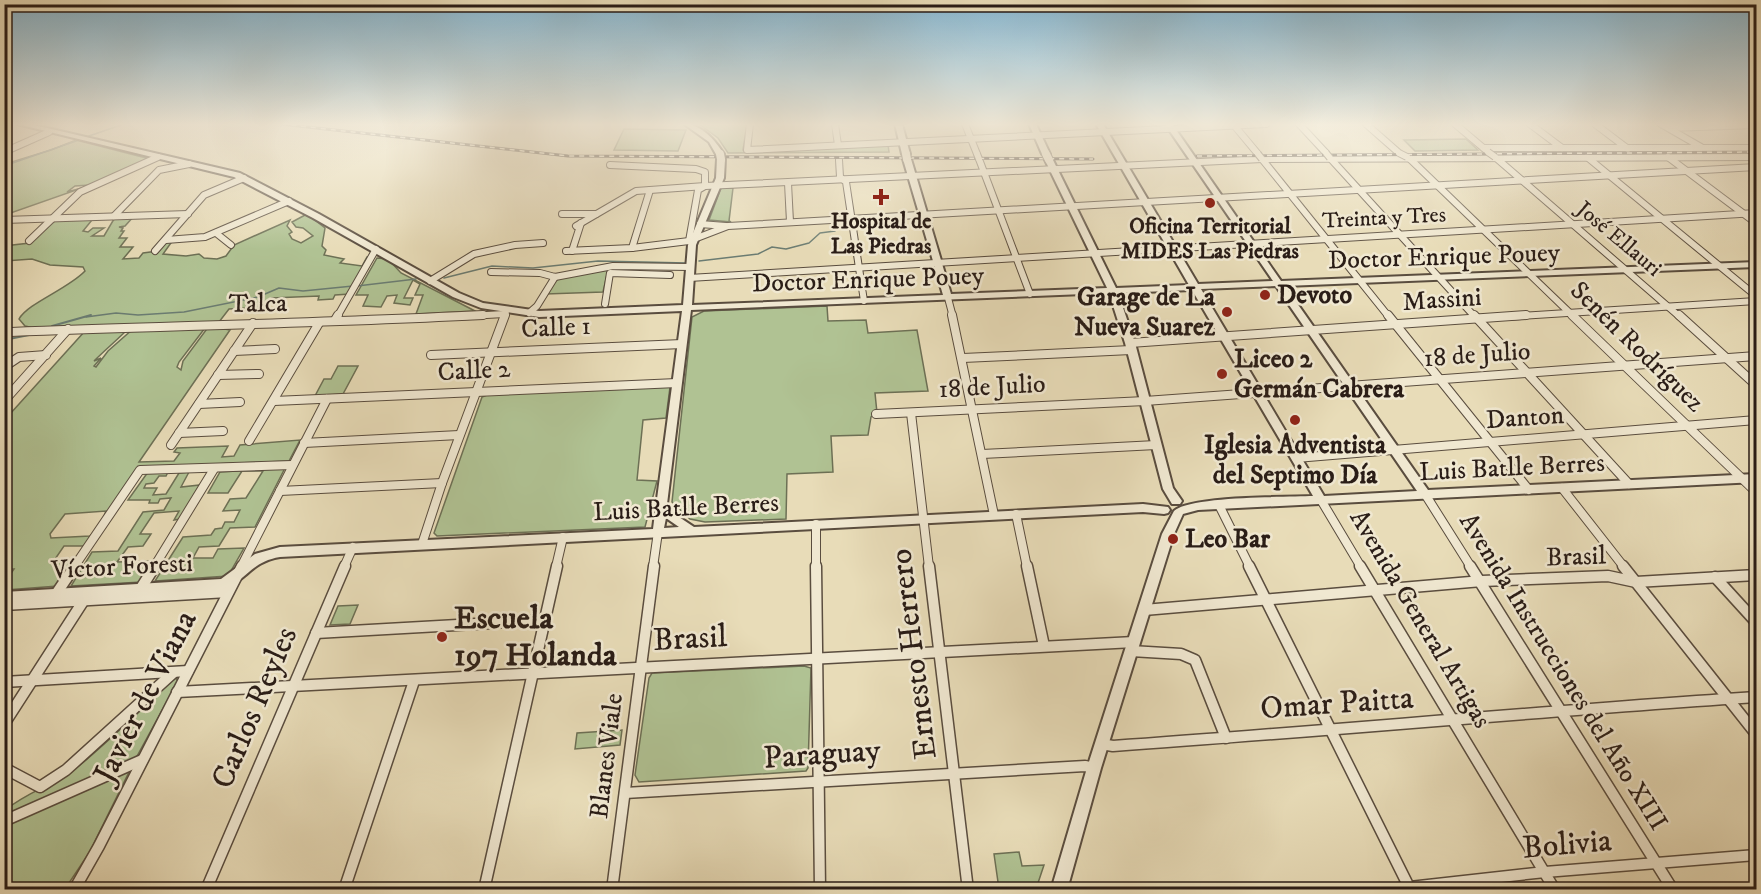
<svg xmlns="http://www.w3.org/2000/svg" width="1761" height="894" viewBox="0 0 1761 894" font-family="'IM FELL DW Pica',serif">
	<rect width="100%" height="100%" fill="#e8dcb8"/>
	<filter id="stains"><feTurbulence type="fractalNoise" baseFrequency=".00333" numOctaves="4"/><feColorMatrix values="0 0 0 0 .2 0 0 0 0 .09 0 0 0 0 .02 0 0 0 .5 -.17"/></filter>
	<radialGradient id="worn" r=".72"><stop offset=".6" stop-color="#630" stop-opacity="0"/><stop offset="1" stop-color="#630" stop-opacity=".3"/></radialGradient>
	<g fill="#b0c293" stroke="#6d7055" stroke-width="1.5">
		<polygon points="699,124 747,124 743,150 746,151 888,145 889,152 728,153 718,138"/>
		<polygon points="624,129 686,130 678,151 614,150"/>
		<polygon points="1466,139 1478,150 1415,151 1404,140"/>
		<polygon points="76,140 150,159 90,185 75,186 67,192 85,187 80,193 76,190 5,215 5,164 51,150"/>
		<polygon points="721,188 733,188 729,221 731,222 709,220"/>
		<path d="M307,214l18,14 -3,18 4,4 -2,5 20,4 -4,4 22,3 5,-9h4l-21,37 -15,1 -2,4 -15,1 1,-4 -47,2 -6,9 -37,2 -10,13 -185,6 -9,-2 -6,-7c9,-16 49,-30 66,-48l-2,-4 -33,-2 -18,-6 -27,2 -1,-15 26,-3 26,-23h36l-9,11 5,1 5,-4h11l-12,8h12l10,-17 20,-3 -9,10 -6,1 4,1 -2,3h3l-5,7h8l-7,9h13l-10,12 16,-1 4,-5 15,-2 10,-10 5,-1 -10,14 23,2 13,-2 5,4 13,1 9,-3 8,-11 56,-25 -3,6 5,6 -3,2 3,5 9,4 12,-7 -10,-8 -7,-1 -4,-5z"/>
		<polygon points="377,258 388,259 401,273 475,311 416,314 423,295 415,295 420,284 413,280 404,298 413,298 410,305 394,303 397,295 387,296 381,307 363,306 368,295 356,295"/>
		<polygon points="609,266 603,292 546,294 556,278"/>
		<polygon points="827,306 828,321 866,320 868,333 917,330 928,391 875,393 877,413 871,417 868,435 831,436 833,472 787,474 786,519 705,522 690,519 672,502 692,317 704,311"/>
		<path d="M209,326l21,4 -91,132 35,-1 6,-8 -6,-1 3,-4 51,-2 -6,11 12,-1 6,-11 60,-5 -11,21 -147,6 -40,54 4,-10 -41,3 -15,20 1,4 39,-2 9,-10 -13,20h-22l-11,16h21l-16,24 -53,4v-8l9,-13h-10v-147l6,-8 75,-83 43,-2c-11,11 -24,22 -34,32l7,-3 -7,8 2,1 12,-16 25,-22 72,-1 -26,34 -2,5 4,3 2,-9z"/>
		<polygon points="338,366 358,366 343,394 315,396 324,379 331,379"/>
		<polygon points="665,386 670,387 666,418 643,420 637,480 657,481 645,527 437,536 434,533 482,397 487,395"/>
		<polygon points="285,468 255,527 230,528 219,546 199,547 193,558 213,558 218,549 244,548 228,576 155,581 183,537 211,535 215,529 222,528 225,522 234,522 240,510 223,511 230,499 246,498 263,471 242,471 228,493 208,493 220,472"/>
		<polygon points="148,472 168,472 166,476 159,476 154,483 146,484 144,488 157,488 153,495 166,494 179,473 189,472 181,487 200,485 180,519 174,520 179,511 154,513 140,534 151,534 143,546 128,547 117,562 154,561 142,582 71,586 92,552 118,551 143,512 164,510 171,498 160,499 158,503 149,503 150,500 128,500"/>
		<polygon points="358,605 350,624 330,625 338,606"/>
		<polygon points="804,666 811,668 808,768 806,771 639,782 635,775 649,678 652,673"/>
		<path d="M176,678l2,3 -42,77 -131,60 -1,-7c25,-21 52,-26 76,-46 24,-20 48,-43 72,-65 9,-8 14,-16 24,-22z"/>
		<polygon points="622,730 620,745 575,749 577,733"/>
		<polygon points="132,766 89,853 65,889 5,889 4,824"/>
		<polygon points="1019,852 1022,866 1044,865 1036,889 999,889 994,854"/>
	</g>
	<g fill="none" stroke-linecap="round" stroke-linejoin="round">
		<g stroke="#6b7c72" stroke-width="1.5">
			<polyline points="89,136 124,124"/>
			<polyline points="4,166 79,140"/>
			<polyline points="699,261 758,254 772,247 786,249 809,243 820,233 835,231"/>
			<polyline points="444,278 492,266 533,268 598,261 687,263"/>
			<polyline points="357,286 416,279"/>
			<polyline points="86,317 116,313 138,315 184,312 258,297 279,288 303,291 353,286"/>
		</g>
		<g stroke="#6b7c72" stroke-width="2">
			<polyline points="52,326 91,315"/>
			<polyline points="4,340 29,335"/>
		</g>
		<defs>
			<g id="minor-far2">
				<polyline points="750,124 747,150 1266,124"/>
				<polyline points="835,124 838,145"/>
				<polyline points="965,124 977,154"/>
				<polyline points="1233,124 1258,154"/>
				<polyline points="1299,124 1326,153"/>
				<polyline points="1366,124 1399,153"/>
				<polyline points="1455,124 1487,151"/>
				<polyline points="1530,124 1562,148"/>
				<polyline points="1595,124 1628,149"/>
				<polyline points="1661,124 1701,147"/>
				<polyline points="1669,128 1756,125"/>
				<polyline points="1484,148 1756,148"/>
				<polyline points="4,152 49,132"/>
				<polyline points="1495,157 1680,317"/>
				<polyline points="1587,157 1756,296"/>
				<polyline points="1668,157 1756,223"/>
				<polyline points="1330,158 1475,317"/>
				<polyline points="1409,158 1574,317"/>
				<polyline points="979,159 1030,294"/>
				<polyline points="1262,159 1389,317"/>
				<polyline points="839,160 840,177 846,182 864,301"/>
				<polyline points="610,165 696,169 705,172 705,186 698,190 689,241 728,226 1756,167"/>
				<polyline points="788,183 790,222"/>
				<polyline points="562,214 596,214"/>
				<polyline points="114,216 159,170 189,164"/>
				<polyline points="4,220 188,214"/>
				<polyline points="700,224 726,226"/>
				<polyline points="576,226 636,191 705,186 1262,159 1756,157"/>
				<polyline points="216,233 231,245"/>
				<polyline points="166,240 205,237 289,201"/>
				<polyline points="29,241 80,192 158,157"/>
				<polyline points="632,248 650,190"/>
				<polyline points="155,251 204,195 244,178"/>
				<polyline points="566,251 632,248 689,241"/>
				<polyline points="572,251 581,223"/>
				<polyline points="491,272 540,273 555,277 613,266 691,267"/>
				<polyline points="689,278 1756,213"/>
				<polyline points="430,281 474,254 515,245 543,243"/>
				<polyline points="948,298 953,317"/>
				<polyline points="605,304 610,273 670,275"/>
				<polyline points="529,313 537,306 555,277"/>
				<polyline points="337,317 376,249"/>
				<polyline points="452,317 504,314"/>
				<polyline points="504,317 506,311"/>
				<polyline points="1505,317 1756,301"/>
			</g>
			<g id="minor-far1">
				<polyline points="952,315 994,515"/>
				<polyline points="1388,315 1529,490"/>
				<polyline points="1474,315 1629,484"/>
				<polyline points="1572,315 1756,492"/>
				<polyline points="1679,315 1756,385"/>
				<polyline points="335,320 338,315"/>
				<path d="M11,332c157,-6 315,-9 472,-17"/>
				<polyline points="1130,343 1526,315"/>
				<polyline points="234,351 275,349"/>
				<polyline points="431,355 682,344"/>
				<polyline points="963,358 1131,350"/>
				<polyline points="4,367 19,357 46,355"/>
				<polyline points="218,375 259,374"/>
				<polyline points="4,401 68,329"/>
				<polyline points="274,401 677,383"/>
				<polyline points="199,404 240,402"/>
				<polyline points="911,413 929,567"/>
				<polyline points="876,414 1145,401 1756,356"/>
				<polyline points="179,433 223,431"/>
				<polyline points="249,441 319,323"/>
				<polyline points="304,443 459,435"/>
				<polyline points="171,445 253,323"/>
				<polyline points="982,454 1156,445"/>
				<polyline points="1296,458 1756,420"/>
				<polyline points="1562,488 1624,567"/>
				<polyline points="280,491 442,483"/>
				<polyline points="1425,494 1471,567"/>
				<polyline points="1321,500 1361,567"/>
				<polyline points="1219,505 1250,567"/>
				<polyline points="1016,514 1027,567"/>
				<polyline points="816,524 816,567"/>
				<polyline points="422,544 442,483 505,315"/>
				<polyline points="74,567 140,470 292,465"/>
				<polyline points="154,567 214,469"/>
				<polyline points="241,567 327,399"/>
				<polyline points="344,567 353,547"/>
				<polyline points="556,567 563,537"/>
				<polyline points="653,567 658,532"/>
			</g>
			<g id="minor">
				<polyline points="816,566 820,890"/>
				<polyline points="929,566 968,890"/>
				<polyline points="1027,566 1044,646"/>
				<polyline points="1249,566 1408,885"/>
				<polyline points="1360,566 1555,890"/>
				<polyline points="1470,566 1673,890"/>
				<polyline points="1623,566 1756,734"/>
				<polyline points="1715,577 1756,622"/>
				<polyline points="141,588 155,566"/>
				<polyline points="56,594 75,566"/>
				<polyline points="4,605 228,592"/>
				<polyline points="1144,610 1482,581 1608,576 1636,582 1756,575"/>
				<polyline points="316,633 545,620"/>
				<polyline points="1131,651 1181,654 1195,660 1226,738"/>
				<polyline points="4,682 188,671"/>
				<polyline points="177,692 1134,642"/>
				<polyline points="4,724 84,600"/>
				<path d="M1101,744l12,2c214,-15 428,-35 643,-49"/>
				<polyline points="4,768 40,787 66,770 173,673"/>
				<polyline points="625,793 1085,766 1094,768"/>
				<polyline points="4,821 142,760"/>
				<polyline points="74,890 99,846 242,566"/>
				<polyline points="206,890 345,566"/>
				<polyline points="344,890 414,681"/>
				<polyline points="484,890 557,566"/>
				<polyline points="612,890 654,566"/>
				<polyline points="1383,890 1545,872 1756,855"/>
			</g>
			<g id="tertiary">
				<path d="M17,124h13l210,49 79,41 140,79 24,10 56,8 144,-6 5,-60 28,-67 1,-19 4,-2 4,2 -1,19 -28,67 -4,60 251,-10 -40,-136 4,-2 4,2 40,135 156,-6 -62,-128 4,-2 4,2 63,128 73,-3 -93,-161h7l95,160 75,-3 -108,-157h7l109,157 475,-19v5l-471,19 143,204 328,-16v8l-558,28 -15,4 -9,20 -73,234 -34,122h-16l36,-122 75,-234 12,-23c15,-15 113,-14 139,-15l-121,-206 -74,3 17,50 38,145 9,13 -2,3h-8l-9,-15 -38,-146 -16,-50 -418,17 -24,194 9,11 18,12 449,-23 25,3 2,3 -2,3 -4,1 -21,-2 -863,45c-30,5 -32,23 -57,32l-219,13v-10l217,-13 34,-25 25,-7 373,-18 3,-24 -2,-3 3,-3 25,-188 -143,6 -58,-9 -28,-11 -140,-79 -79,-41zM1276,286l141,205 -93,5 -123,-207zM666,518l13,9 -15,1z"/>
				<path d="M684,124c17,0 31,16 40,30l-1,2h-6l-8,-14z"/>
				<polygon points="895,124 902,124 910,154 909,156 902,154"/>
				<polygon points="1029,124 1036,124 1050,154 1049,156 1042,154"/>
			</g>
		</defs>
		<use href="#minor-far2" stroke="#5a4d3f" stroke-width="8"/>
		<use href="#minor-far1" stroke="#5a4d3f" stroke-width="10"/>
		<use href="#minor" stroke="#5a4d3f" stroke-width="13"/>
		<use href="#tertiary" stroke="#5a4d3f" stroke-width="4"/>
		<use href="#minor-far2" stroke="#f0e8d1" stroke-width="6"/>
		<use href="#minor-far1" stroke="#f0e8d1" stroke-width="8"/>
		<use href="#minor" stroke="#f0e8d1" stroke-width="10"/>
		<use href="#tertiary" fill="#f0e8d1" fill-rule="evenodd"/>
		<defs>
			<g id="rail">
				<polyline points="281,124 568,156 1093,159"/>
				<polyline points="1197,156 1756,152"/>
			</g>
		</defs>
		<use href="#rail" stroke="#2a1d17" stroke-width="3"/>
		<use href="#rail" stroke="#f0e8d1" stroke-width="1.5" stroke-dasharray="5" stroke-linecap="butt"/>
		<defs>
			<g id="minor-bridge">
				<polyline points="1488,152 1495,157"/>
				<polyline points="1326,153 1330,158"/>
				<polyline points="1399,153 1407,157"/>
				<polyline points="977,154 979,159"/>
				<polyline points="1258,154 1262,159"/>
			</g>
			<g id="tertiary-bridge">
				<polyline points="720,154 721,159"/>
				<polyline points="906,154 907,159"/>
				<polyline points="1046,154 1049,160"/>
			</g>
		</defs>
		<use href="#minor-bridge" stroke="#5a4d3f" stroke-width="8" stroke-linecap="butt"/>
		<use href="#tertiary-bridge" stroke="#5a4d3f" stroke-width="10" stroke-linecap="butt"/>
		<use href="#minor-bridge" stroke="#f0e8d1" stroke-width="6"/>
		<use href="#tertiary-bridge" stroke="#f0e8d1" stroke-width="8"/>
	</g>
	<linearGradient id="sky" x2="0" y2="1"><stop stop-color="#87b7d1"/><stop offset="0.5" stop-color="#f5efdf"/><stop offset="1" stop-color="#f5efdf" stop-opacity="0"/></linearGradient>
	<rect width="1761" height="249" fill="url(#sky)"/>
	<g fill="#8f2418" stroke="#f0e8d1" stroke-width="2">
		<path d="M878 188h6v6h6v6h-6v6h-6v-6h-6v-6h6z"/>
		<circle cx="1210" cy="203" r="6"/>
		<circle cx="1265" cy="295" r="6"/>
		<circle cx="1227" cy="312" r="6"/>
		<circle cx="1222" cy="374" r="6"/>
		<circle cx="1295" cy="420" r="6"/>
		<circle cx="1173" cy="539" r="6"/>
		<circle cx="442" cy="637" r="6"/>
	</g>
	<g text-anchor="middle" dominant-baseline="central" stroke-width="5" stroke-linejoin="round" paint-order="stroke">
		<g font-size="22" fill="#2a1d17" stroke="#f0e8d1">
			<text transform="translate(1384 218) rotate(-3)">Treinta y Tres</text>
			<text transform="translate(1619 239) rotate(40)">José Ellauri</text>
		</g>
		<g font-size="22" font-weight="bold" fill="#2a1d17" stroke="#f0e8d1">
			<text x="881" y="221">Hospital de<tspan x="881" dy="25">Las Piedras</tspan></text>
			<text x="1210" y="226">Oficina Territorial<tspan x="1210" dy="25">MIDES Las Piedras</tspan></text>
		</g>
		<g font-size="26" fill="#2a1d17" stroke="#f0e8d1">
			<text transform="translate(1444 257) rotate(-2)">Doctor Enrique Pouey</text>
			<text transform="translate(868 280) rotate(-2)">Doctor Enrique Pouey</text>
			<text transform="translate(1442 300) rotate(-4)">Massini</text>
			<text transform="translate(258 304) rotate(-1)">Talca</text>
			<text transform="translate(556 328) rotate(-3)">Calle 1</text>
			<text transform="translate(1637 347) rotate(44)">Senén Rodríguez</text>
			<text transform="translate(1477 355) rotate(-4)">18 de Julio</text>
			<text transform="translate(474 371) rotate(-3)">Calle 2</text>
			<text transform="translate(992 387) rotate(-3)">18 de Julio</text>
			<text transform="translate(1525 418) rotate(-4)">Danton</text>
			<text transform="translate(1512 468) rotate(-3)">Luis Batlle Berres</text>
			<text transform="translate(686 508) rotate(-3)">Luis Batlle Berres</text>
			<text transform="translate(1576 557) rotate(-2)">Brasil</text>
			<text transform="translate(122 567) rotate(-3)">Víctor Foresti</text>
			<text transform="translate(1420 619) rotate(59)">Avenida General Artigas</text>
			<text transform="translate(1563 672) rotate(58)">Avenida Instrucciones del Año XIII</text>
			<text transform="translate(607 756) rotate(-83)">Blanes Viale</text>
		</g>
		<g font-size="26" font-weight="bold" fill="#2a1d17" stroke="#f0e8d1" text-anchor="start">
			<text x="1277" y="295">Devoto</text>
			<text x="1215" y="297" text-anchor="end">Garage de La<tspan x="1215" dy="30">Nueva Suarez</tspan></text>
			<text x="1234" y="359">Liceo 2<tspan x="1234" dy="30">Germán Cabrera</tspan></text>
			<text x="1295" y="445" text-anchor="middle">Iglesia Adventista<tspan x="1295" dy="30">del Septimo Día</tspan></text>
			<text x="1185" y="539">Leo Bar</text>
		</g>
		<g font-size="32" font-weight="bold" fill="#2a1d17" stroke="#f0e8d1" text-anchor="start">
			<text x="454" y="619">Escuela<tspan x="454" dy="37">197 Holanda</tspan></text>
		</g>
		<g font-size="32" fill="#2a1d17" stroke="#f0e8d1">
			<text transform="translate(690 639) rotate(-3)">Brasil</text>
			<text transform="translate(914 654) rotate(-97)">Ernesto Herrero</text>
			<text transform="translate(146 697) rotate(-63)">Javier de Viana</text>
			<text transform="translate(1337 704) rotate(-4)">Omar Paitta</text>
			<text transform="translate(255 708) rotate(-67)">Carlos Reyles</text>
			<text transform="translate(822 755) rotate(-4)">Paraguay</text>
			<text transform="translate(1567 845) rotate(-5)">Bolivia</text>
		</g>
	</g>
	<rect width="1761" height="894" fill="none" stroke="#e8dcb8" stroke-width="24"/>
	<rect x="6" y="6" width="1749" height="882" fill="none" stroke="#2a1d17" stroke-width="3"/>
	<rect x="12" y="12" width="1737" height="870" fill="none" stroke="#2a1d17" stroke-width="1.5"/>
	<rect width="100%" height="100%" filter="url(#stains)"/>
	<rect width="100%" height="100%" fill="url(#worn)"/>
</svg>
